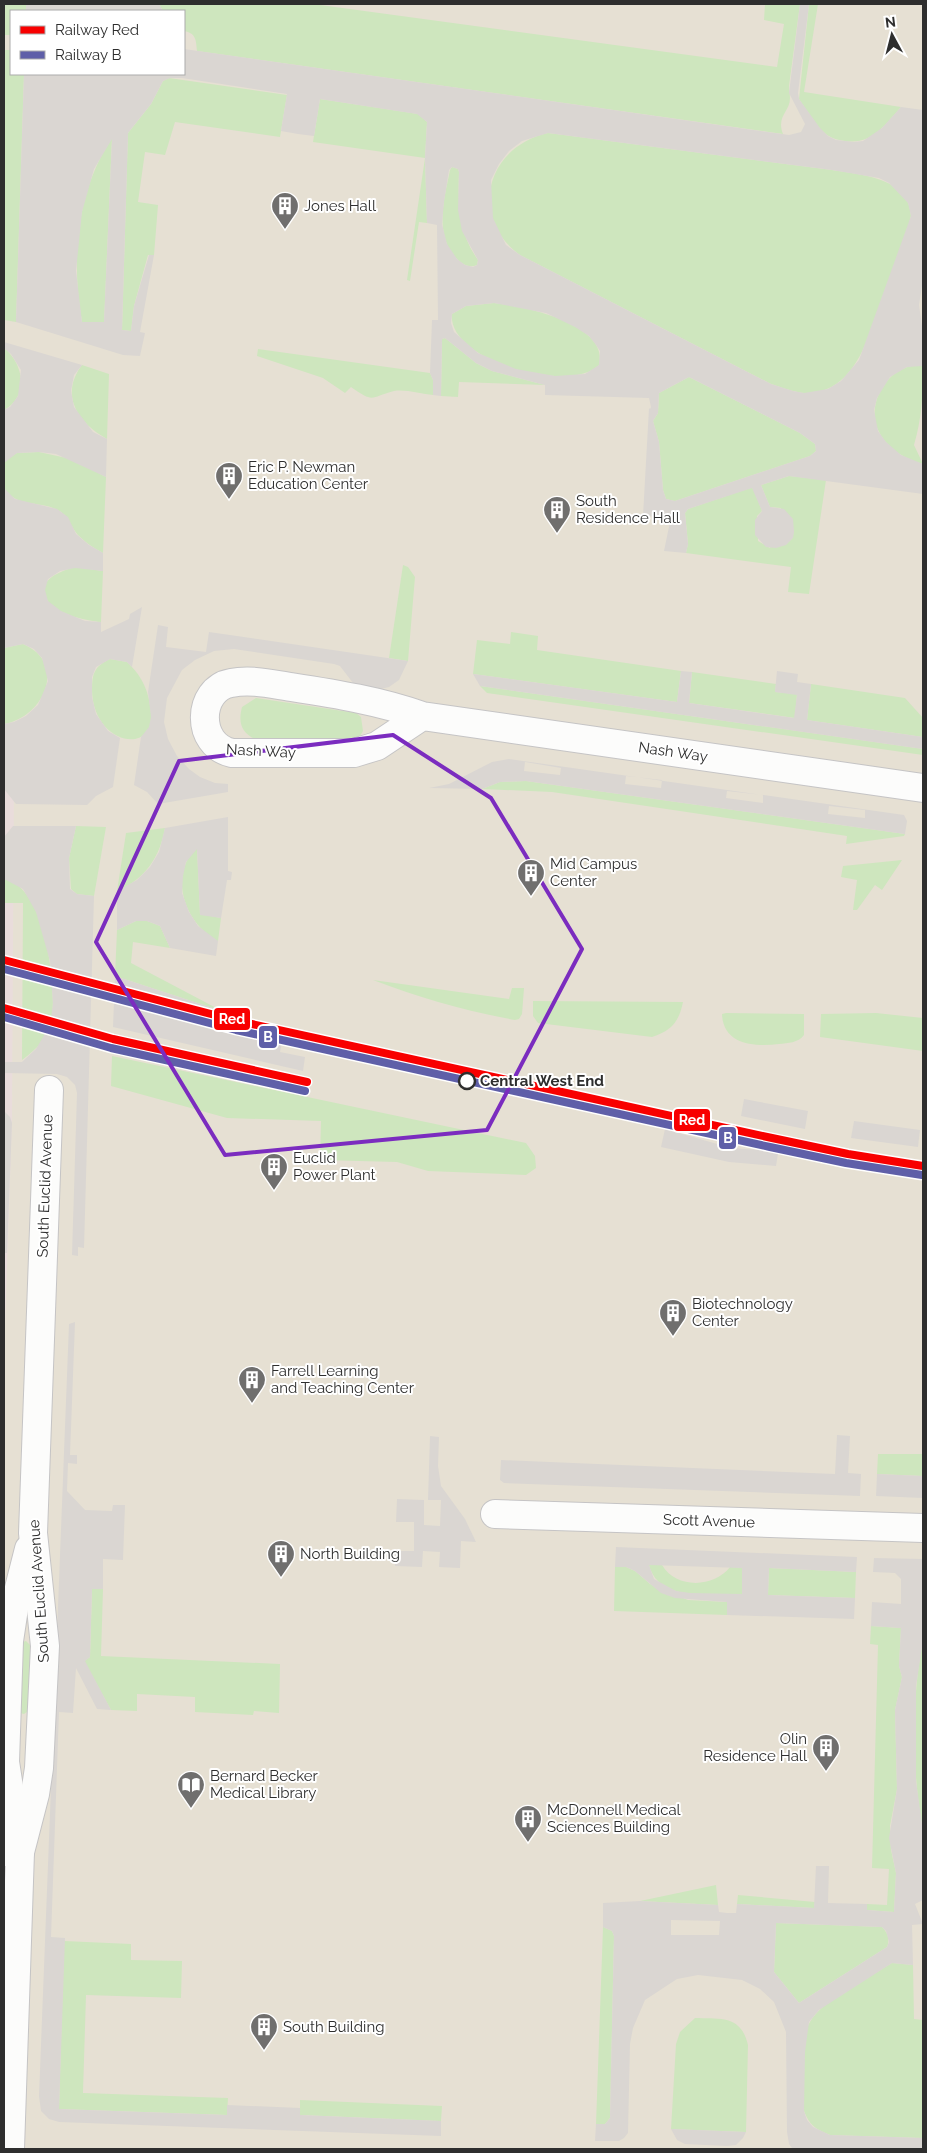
<svg xmlns="http://www.w3.org/2000/svg" width="927" height="2153" viewBox="0 0 927 2153" font-family="Raleway,sans-serif">
	<rect width="100%" height="100%" fill="#ece8e4"/>
	<path fill="#e6e0d3" fill-rule="evenodd" d="M4,4h919v2145h-919zM11,11h173v63h-173z"/>
	<polygon fill="#e9dcdb" points="4,778 14,778 12,1123 4,1354"/>
	<g fill="#cee6be">
		<polygon points="4,4 26,4 26,11 11,11 11,35 4,35"/>
		<path d="M159,4h154l464,63 7,-43 -20,-4 1,-16h35l-11,82c0,5 1,8 1,12 0,14 -14,18 -7,36l-586,-83c-1,-11 -1,-18 -13,-20v-20h-21z"/>
		<path d="M809,4h9l-14,88 97,15c-16,18 -29,38 -56,34 -6,-1 -12,-2 -18,-6 -12,-9 -20,-24 -28,-36z"/>
		<polygon points="4,50 11,50 11,74 24,74 16,322 4,320"/>
		<polygon points="169,78 287,95 280,137 175,122 165,155 145,152 138,202 158,205 154,255 148,255 134,306 131,331 122,330 128,133 151,104 163,81"/>
		<polygon points="320,99 418,114 427,122 425,158 427,223 419,222 410,281 407,280 425,158 313,142"/>
		<path d="M548,133l284,37c29,5 77,7 79,46 -7,28 -19,55 -29,82 -13,38 -27,97 -78,95 -11,-1 -23,-6 -33,-9l-251,-129c-52,-38 -34,-108 28,-122z"/>
		<path d="M112,138l-8,185 -22,-1c-11,-63 -6,-130 30,-184z"/>
		<path d="M452,167l6,2 1,3c-1,32 -1,60 19,88l-1,5c-7,3 -13,0 -18,-4 -26,-24 -15,-61 -9,-91z"/>
		<path d="M494,303c29,3 115,20 105,62 -29,30 -152,-4 -147,-51l14,-8z"/>
		<polygon points="445,338 476,363 492,371 545,385 459,382 458,397 441,396 442,339"/>
		<path d="M4,348c20,16 25,48 0,62z"/>
		<path d="M258,349l172,24 3,7v15c-11,-1 -28,-6 -39,-4 -24,6 -19,13 -43,-4l-6,6 -22,-15 -66,-22z"/>
		<path d="M82,365l27,9 -2,65c-29,-16 -48,-44 -25,-74z"/>
		<path d="M917,365l6,1c0,28 -1,52 -9,79l9,19c-35,-9 -62,-40 -41,-76 8,-13 19,-21 35,-23z"/>
		<polygon points="689,377 800,433 815,444 816,451 810,456 675,501 666,499 663,490 659,442 653,421 658,413 659,393"/>
		<path d="M39,452l32,7 35,18 -3,76c-9,-5 -17,-10 -25,-18 -8,-9 -9,-20 -22,-26 -18,-8 -40,-2 -52,-21v-27l13,-8z"/>
		<polygon points="789,476 826,480 809,594 788,592 791,567 686,553 688,544 685,513 688,509 753,487 762,511 757,516 758,541 770,548 781,508 770,507 761,485"/>
		<polygon points="403,565 408,567 415,577 408,661 389,658"/>
		<path d="M75,567l28,4 -2,51c-14,-1 -46,-8 -54,-22 -12,-20 14,-29 28,-33z"/>
		<polygon points="511,632 538,636 537,650 681,671 677,702 473,674 477,640 510,644"/>
		<path d="M23,644c45,19 21,73 -19,80v-76z"/>
		<path d="M110,659l17,3c16,15 22,30 24,51 4,43 -59,32 -59,-24 0,-16 3,-23 18,-30z"/>
		<polygon points="692,672 776,684 775,692 797,694 795,718 689,703"/>
		<polygon points="811,684 905,698 923,718 923,737 807,720"/>
		<polygon points="480,686 923,749 923,755 487,693"/>
		<path d="M256,698l100,15 5,4 2,14 -4,7 -9,3 -95,-2c-14,-6 -17,-17 -13,-32z"/>
		<polygon points="526,781 905,834 904,836 846,844 847,836 552,792 482,789 500,782"/>
		<polygon points="76,826 106,827 94,896 77,894 71,889 69,858"/>
		<path d="M165,828c-5,29 -20,51 -48,63l9,-58z"/>
		<path d="M197,848l3,66 21,4 -3,23c-32,-16 -51,-66 -21,-93z"/>
		<polygon points="902,860 882,890 875,885 857,910 853,910 857,880 841,877 843,866"/>
		<path d="M4,879c42,7 54,111 47,145 -4,16 -17,27 -29,36l1,-157h-19z"/>
		<polygon points="136,921 147,921 160,926 170,948 133,942 131,963 222,1011 115,976 117,930"/>
		<path d="M373,980l136,19 3,-11h12l-2,26 -3,5 -4,1c-49,-9 -95,-22 -142,-40z"/>
		<path d="M533,1001l150,1c-4,20 -12,29 -31,35l-114,-14 -5,-7z"/>
		<path d="M726,1013l78,1v21c-6,8 -16,8 -25,9 -24,3 -56,1 -57,-30z"/>
		<polygon points="876,1013 923,1018 923,1051 820,1037 821,1014"/>
		<polygon points="112,1056 526,1143 535,1156 536,1168 526,1175 428,1171 397,1162 320,1160 321,1121 227,1118 111,1086"/>
		<polygon points="878,1454 923,1454 923,1476 877,1474"/>
		<path d="M649,1565h13c14,24 52,23 68,2l13,1 -1,27c-30,-1 -84,7 -93,-30z"/>
		<polygon points="615,1567 626,1567 635,1571 650,1584 688,1600 727,1602 727,1615 614,1611"/>
		<polygon points="769,1568 856,1572 855,1598 768,1595"/>
		<polygon points="92,1589 103,1589 101,1656 280,1664 279,1713 254,1711 253,1715 195,1712 195,1697 137,1694 137,1711 111,1710 84,1661 90,1657"/>
		<polygon points="871,1626 901,1628 899,1666 902,1677 895,1710 897,1789 890,1826 891,1850 896,1873 894,1912 867,1910 867,1904 887,1905 889,1869 872,1868 878,1645 870,1644"/>
		<polygon points="26,1641 31,1646 28,1707 27,1712 24,1714 20,1713 20,1643"/>
		<path d="M923,1641v190c-11,-57 -12,-133 0,-190z"/>
		<polygon points="716,1885 718,1905 640,1901"/>
		<polygon points="738,1895 815,1902 814,1908 737,1904"/>
		<path d="M776,1923l106,4c6,6 8,13 5,20l-88,56 -25,-31z"/>
		<polygon points="603,1927 612,1931 614,1936 610,2118 605,2124 596,2124"/>
		<polygon points="64,1941 131,1944 131,1960 182,1961 181,1998 86,1995 83,2093 228,2098 227,2115 59,2109"/>
		<path d="M892,1963l21,2 1,54 9,1v118l-93,-3c-13,-5 -21,-10 -26,-24 0,-23 -5,-70 6,-89 13,-23 59,-45 82,-59z"/>
		<path d="M695,2018c26,1 46,-3 53,27l-2,87 -75,-3 5,-85 4,-12z"/>
		<polygon points="300,2100 442,2106 441,2121 300,2115"/>
	</g>
	<g fill="#dad6d2" fill-rule="evenodd">
		<polygon points="26,4 159,4 163,11 26,11"/>
		<path d="M800,4h9l-11,89 1,6 21,29 8,8 8,4 18,2 9,-1 19,-13 19,-21 22,3v169l-4,26 4,28v33l-16,1 -17,10 -13,21 -3,12 4,21 8,11 15,13 22,9v30l-134,-18 -28,9 9,22 14,2 9,10 1,13 -1,6 -7,7 -10,3 -10,-1 -11,-12v-15l7,-9 -10,-23 -64,21 -3,4 3,31 -2,9 -22,-2 7,-34 -28,-1 6,-108 1,1 1,-2 -2,-9 -104,-3v-10l-53,-14 -16,-8 -31,-25 -3,1 -1,57 -8,-1v-15l-3,-7 2,-53h6l-1,-95 -10,-2 -2,-65 2,-36 -10,-8 -97,-15 -6,37 -16,-2 -17,-3 6,-37 -105,-16h-12l-7,3 -12,23 -23,29 -6,197 9,1 3,-25 15,-51h5l-14,77 5,1 -5,23 -17,-1 -107,-33 8,-248h160v-25l605,86 12,-3 4,-8 -16,-31zM548,133l284,37 47,8 10,5 19,20 3,13 -52,144 -18,21 -13,8 -24,4 -11,-2 -22,-7 -251,-129 -14,-10 -13,-27 -2,-38 8,-16 10,-13 13,-10zM112,139l-8,183h-22l-6,-51 6,-59 12,-43zM452,167l6,2 1,3 -1,38 4,21 16,29 -1,5 -4,2 -8,-2 -8,-6 -10,-15 -5,-20 2,-22 5,-32zM494,303l52,10 29,14 14,9 7,9 4,6 -1,14 -14,9 -30,2 -39,-7 -38,-16 -24,-21 -3,-9 1,-9 14,-8zM689,377l111,56 15,11 1,7 -6,5 -135,45 -9,-2 -3,-9 -4,-48 -6,-21 5,-8 1,-20z"/>
		<polygon points="4,342 82,365 74,375 71,391 74,407 93,432 107,439 106,477 56,454 39,452 17,453 4,463 4,410 10,407 18,396 21,370 11,354 4,348"/>
		<polygon points="4,488 15,499 57,509 68,517 76,534 89,545 103,553 103,571 75,568 60,571 48,579 45,590 48,601 61,611 85,621 101,622 101,632 129,619 130,614 142,607 132,667 127,662 110,659 96,667 92,677 92,697 96,714 108,731 120,738 113,787 96,796 87,805 16,804 4,789 4,724 14,722 26,716 38,705 48,681 42,658 34,649 23,644 4,648"/>
		<polygon points="158,625 168,627 166,647 206,652 209,632 408,661 399,680 389,687 377,690 353,683 340,666 334,664 234,649 214,651 195,660 182,670 167,698 164,722 168,739 177,756 189,769 200,777 215,783 228,784 228,792 158,804 147,792 134,785 141,737 149,727 151,717 148,692"/>
		<polygon points="681,671 692,672 689,703 794,718 797,695 775,692 777,671 798,674 797,682 811,684 807,720 923,737 923,749 480,686 473,674 677,702"/>
		<path d="M509,759l395,56 3,6 -2,13 -379,-53 -26,1 -18,7 -53,-1 20,-4 43,-22zM525,762l36,6 -1,7 -36,-4zM626,776l36,4 -1,8 -36,-4zM727,791l36,4v8l-37,-5zM829,806l36,4v8l-37,-4z"/>
		<polygon points="228,817 228,871 232,872 231,880 227,880 221,918 200,915 197,849 186,862 183,876 182,893 189,912 198,926 218,941 216,956 170,948 160,926 147,921 136,921 117,930 117,891 137,880 150,867 159,852 165,828"/>
		<polygon points="13,826 76,826 69,858 70,889 77,894 94,896 84,1248 78,1247 78,1256 72,1255 77,1093 75,1085 67,1077 57,1074 4,1073 4,1062 22,1062 36,1049 50,1025 53,1004 50,961 36,912 23,889 4,879 4,837"/>
		<polygon points="115,976 222,1011 258,1033 283,1038 280,1052 305,1057 303,1071 113,1027"/>
		<polygon points="744,1099 808,1111 805,1129 741,1116"/>
		<polygon points="4,1111 10,1117 12,1123 7,1253 4,1253"/>
		<polygon points="854,1121 920,1130 918,1147 851,1138"/>
		<polygon points="665,1129 731,1148 759,1150 761,1143 779,1147 776,1166 729,1162 661,1147"/>
		<polygon points="75,1322 70,1455 77,1455 77,1464 68,1463 67,1491 85,1510 112,1511 113,1505 125,1505 123,1560 103,1559 103,1589 92,1589 90,1657 85,1661 111,1710 97,1709 76,1668 73,1713 59,1712 51,1937 65,1938 59,2109 227,2115 227,2105 300,2108 300,2115 441,2121 441,2136 59,2122 49,2119 41,2111 39,2096 69,1324"/>
		<polygon points="837,1435 850,1436 848,1473 861,1474 860,1496 504,1483 500,1480 501,1460 835,1474"/>
		<polygon points="430,1436 439,1437 438,1466 441,1486 465,1519 476,1542 461,1541 460,1568 439,1567 440,1552 423,1551 422,1567 395,1566 395,1551 414,1551 414,1522 396,1522 397,1499 424,1500 424,1525 440,1526 441,1500 428,1500"/>
		<polygon points="877,1474 923,1476 923,1498 876,1496"/>
		<path d="M616,1547l241,10 -1,15 -87,-4 -1,27 87,3 -1,21 -127,-4v-13l-52,-4 -14,-5 -26,-22 -9,-4h-11zM649,1565l93,3v26l-52,-1 -14,-2 -22,-12z"/>
		<path d="M874,1558l49,1v82l-7,45v95l7,50v69l-8,4 8,20 -11,1 1,40 -21,-2 -73,47 -10,12 -4,30 -1,59 3,9 6,7 17,8 93,3v11l-131,-1 -3,-4 -2,-12 -1,-100 -12,-30 -14,-13 -18,-9 -44,-5 -21,4 -32,21 -12,28 -3,16 -2,89 -4,5 -5,3h-24l1,-17h9l5,-6 4,-182 -2,-5 -9,-4v-24l37,-2 78,4 1,7 8,1h9l1,-9 77,4 2,-42h13l-1,37 39,1v6l27,2 2,-39 -7,-35 8,-49 -2,-79 7,-33 -3,-11 2,-38 -30,-2 1,-24 29,2v-25l-6,-6 -22,-1zM671,1920l49,1 -1,14h-48zM776,1923l106,4 4,4 3,11 -2,5 -88,56 -25,-31z"/>
		<polygon points="671,2129 746,2132 743,2138 736,2145 727,2146 685,2144 677,2140"/>
	</g>
	<g fill="none" stroke-linecap="round" stroke-linejoin="round">
		<defs>
			<g id="minor">
				<path d="M422,716l-45,30 -23,7h-122c-37,-8 -35,-64 -1,-70 20,-4 40,1 60,4 45,7 89,14 131,29l501,72"/>
				<polyline points="495,1514 923,1528"/>
				<polyline points="18,1845 5,1762 9,1641 14,1608 29,1549"/>
				<polyline points="20,1852 35,1794 39,1768 45,1646 33,1533 49,1090"/>
			</g>
			<polyline id="tertiary" points="4,1852 20,1852 10,2149"/>
		</defs>
		<use href="#minor" stroke="#c5c4c5" stroke-width="30"/>
		<use href="#tertiary" stroke="#c5c4c5" stroke-width="30"/>
		<use href="#minor" stroke="#fcfcfb" stroke-width="28"/>
		<use href="#tertiary" stroke="#fcfcfb" stroke-width="28"/>
		<defs>
			<g id="rail-1">
				<polyline points="4,960 238,1021 772,1138 848,1154 923,1166"/>
				<polyline points="4,1008 113,1039 307,1082"/>
			</g>
			<g id="rail-2">
				<polyline points="4,969 236,1030 770,1147 846,1163 922,1175"/>
				<polyline points="4,1017 111,1048 305,1091"/>
			</g>
		</defs>
		<use href="#rail-1" stroke="#fff" stroke-width="11"/>
		<use href="#rail-2" stroke="#fff" stroke-width="11"/>
		<use href="#rail-1" stroke="#f80000" stroke-width="8"/>
		<use href="#rail-2" stroke="#5f5fa8" stroke-width="8"/>
	</g>
	<path fill="none" stroke="#7b2cbf" stroke-width="4" stroke-linejoin="round" d="M393,735l98,63 91,151 -95,181 -262,25 -129,-213 83,-181z"/>
	<defs>
		<symbol id="building-pin" viewBox="-11 -11 22 30"><path d="M0 17L-7.5 6A9.5 9.5 0 1 1 7.5 6Z" fill="#706f6e" stroke="#fff"/><path d="M-4-6H4V6H1V3H-1V6H-4ZM-2.5-4.3h1.7v1.8h-1.7ZM.8-4.3h1.7v1.8H.8ZM-2.5-1h1.7V.8h-1.7ZM.8-1h1.7V.8H.8Z" fill="#fff"/></symbol>
		<symbol id="library-pin" viewBox="-11 -11 22 30"><path d="M0 17L-7.5 6A9.5 9.5 0 1 1 7.5 6Z" fill="#706f6e" stroke="#fff"/><path d="M-6-4Q-3-5.5-.7-3.5V5Q-3 3-6 4ZM6-4Q3-5.5 .7-3.5V5Q3 3 6 4Z" fill="#fff"/></symbol>
	</defs>
	<g fill-rule="evenodd">
		<use href="#building-pin" x="269" y="190" width="32" height="43"/>
		<use href="#building-pin" x="213" y="460" width="32" height="43"/>
		<use href="#building-pin" x="541" y="494" width="32" height="43"/>
		<use href="#building-pin" x="515" y="857" width="32" height="43"/>
		<use href="#building-pin" x="258" y="1151" width="32" height="43"/>
		<use href="#building-pin" x="657" y="1297" width="32" height="43"/>
		<use href="#building-pin" x="236" y="1364" width="32" height="43"/>
		<use href="#building-pin" x="265" y="1538" width="32" height="43"/>
		<use href="#building-pin" x="810" y="1732" width="32" height="43"/>
		<use href="#library-pin" x="175" y="1769" width="32" height="43"/>
		<use href="#building-pin" x="512" y="1803" width="32" height="43"/>
		<use href="#building-pin" x="248" y="2011" width="32" height="43"/>
	</g>
	<circle fill="#fff" stroke="#2e2e2e" stroke-width="2.5" cx="467" cy="1081" r="8"/>
	<g text-anchor="middle" dominant-baseline="central" stroke-width="4" stroke-linejoin="round" paint-order="stroke">
		<g font-size="15" fill="#2e2e2e" stroke="#fff" text-anchor="start">
			<text x="304" y="206">Jones Hall</text>
			<text x="248" y="467">Eric P. Newman<tspan x="248" dy="17">Education Center</tspan></text>
			<text x="576" y="501">South<tspan x="576" dy="17">Residence Hall</tspan></text>
			<text x="550" y="864">Mid Campus<tspan x="550" dy="17">Center</tspan></text>
			<text x="293" y="1158">Euclid<tspan x="293" dy="17">Power Plant</tspan></text>
			<text x="692" y="1304">Biotechnology<tspan x="692" dy="17">Center</tspan></text>
			<text x="271" y="1371">Farrell Learning<tspan x="271" dy="17">and Teaching Center</tspan></text>
			<text x="300" y="1554">North Building</text>
			<text x="807" y="1739" text-anchor="end">Olin<tspan x="807" dy="17">Residence Hall</tspan></text>
			<text x="210" y="1776">Bernard Becker<tspan x="210" dy="17">Medical Library</tspan></text>
			<text x="547" y="1810">McDonnell Medical<tspan x="547" dy="17">Sciences Building</tspan></text>
			<text x="283" y="2027">South Building</text>
		</g>
		<g font-size="15" fill="#2e2e2e" stroke="#fff">
			<text transform="translate(261 751) rotate(3)">Nash Way</text>
			<text transform="translate(673 752) rotate(8)">Nash Way</text>
			<text transform="translate(45 1186) rotate(-88)">South Euclid Avenue</text>
			<text transform="translate(709 1521) rotate(2)">Scott Avenue</text>
			<text transform="translate(39 1591) rotate(-94)">South Euclid Avenue</text>
		</g>
		<g font-size="15" font-weight="bold" fill="#2e2e2e" stroke="#fff" text-anchor="start">
			<text x="480" y="1081">Central West End</text>
		</g>
	</g>
	<g stroke="#fff" stroke-width="2">
		<rect x="213" y="1007" width="38" height="24" rx="5" fill="#f80000"/>
		<rect x="258" y="1025" width="20" height="24" rx="5" fill="#5f5fa8"/>
		<rect x="673" y="1108" width="38" height="24" rx="5" fill="#f80000"/>
		<rect x="718" y="1126" width="19" height="24" rx="5" fill="#5f5fa8"/>
	</g>
	<g font-size="14" text-anchor="middle" font-weight="bold" fill="#fff">
		<text x="232" y="1024">Red</text>
		<text x="268" y="1042">B</text>
		<text x="692" y="1125">Red</text>
		<text x="728" y="1143">B</text>
	</g>
	<rect width="927" height="2153" fill="none" stroke="#2e2e2e" stroke-width="10"/>
	<rect x="10" y="10" width="175" height="65" fill="#ffffff" stroke="#ababab"/>
	<rect x="20" y="26" width="25" height="8" fill="#f80000" stroke="#ababab"/>
	<text x="55" y="35" font-size="15" fill="#2e2e2e">Railway Red</text>
	<rect x="20" y="51" width="25" height="8" fill="#5f5fa8" stroke="#ababab"/>
	<text x="55" y="60" font-size="15" fill="#2e2e2e">Railway B</text>
	<g transform="translate(892 35) rotate(353)" stroke="#ffffff" stroke-width="4" paint-order="stroke">
	<path d="M0-4L9 19L0 12L-9 19Z" fill="#2e2e2e"/>
	<text y="-8" font-size="14" font-weight="bold" text-anchor="middle" fill="#2e2e2e">N</text>
	</g>
</svg>
